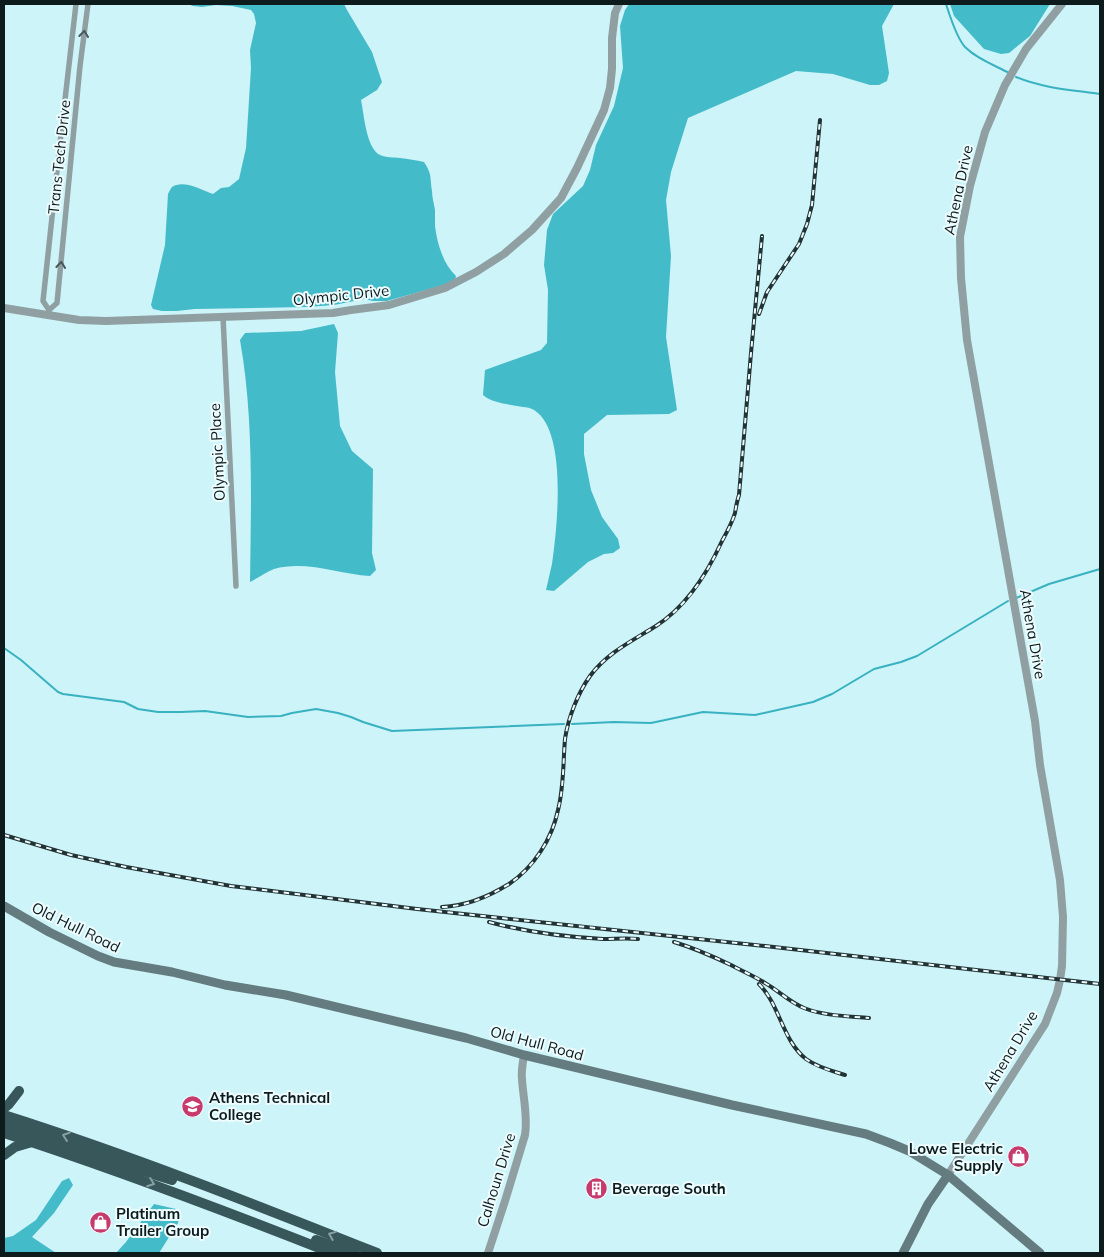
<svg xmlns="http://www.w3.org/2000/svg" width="1104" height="1257" viewBox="0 0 1104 1257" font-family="Mulish,sans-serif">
	<rect width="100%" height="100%" fill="#cdf4f9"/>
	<g fill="#44bbc9">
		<path d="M188,4h156l3,6 25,42 10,30 -5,8 -16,10c3,14 5,48 19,55 7,3 13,2 20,3 8,1 16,2 24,4 8,12 6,15 8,29 0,6 2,13 3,19 0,5 0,11 0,16 2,17 8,38 21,50l-1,4 -4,3 -64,18h-14l-9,-2 -30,6 -27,2 -112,2 -18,2h-15l-9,-2 -2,-4 14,-60 3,-51c1,-2 3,-6 4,-7 11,-8 30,3 41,7l8,-6 8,-1 10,-8 7,-31 5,-80 -1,-18 6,-27 -2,-9 -3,-4 -19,-4 -16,-1 -14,2 -9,-1z"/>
		<path d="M629,4h265l-12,22 7,47 -2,8 -8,4h-9l-37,-11 -37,-3 -108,47 -17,54 -5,28 5,56 -5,81 11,73 -8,4 -62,1 -23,19v20l7,36 11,27 16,22 2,9 -7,5 -9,1 -16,8 -34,29 -8,-1c2,-9 4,-17 6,-26 5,-35 16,-133 -18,-154 -3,-2 -8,-3 -11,-3 -14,-3 -29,-3 -40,-12l2,-25 56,-20 6,-7 1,-53 -4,-25 3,-35 6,-16 30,-28 7,-16 6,-25 18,-39 9,-38 -3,-42 5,-16z"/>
		<polygon points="950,4 1050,4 1030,36 1009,53 1001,54 984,49 954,16"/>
		<path d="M334,324l4,9 -3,39 5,54 12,25 21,18 -1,84 4,17 -6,6c-32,-2 -64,-16 -96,-7 -8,3 -16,9 -24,13 1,-80 4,-163 -10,-242l5,-7 56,-2z"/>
		<polygon points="69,1178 73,1185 54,1213 32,1237 56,1253 4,1253 4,1238 13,1236 36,1220 62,1181"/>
		<polygon points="154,1204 176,1209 180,1216 178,1223 159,1253 116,1253 126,1242"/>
	</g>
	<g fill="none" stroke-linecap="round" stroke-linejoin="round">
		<g stroke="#38b1c0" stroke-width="2">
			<path d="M946,4c4,12 10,33 19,43 12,12 29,18 44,26"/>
			<path d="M1016,77c26,11 56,13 84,17"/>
			<polyline points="1016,598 1049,584 1100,569"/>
			<polyline points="4,648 21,660 58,692 63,694 124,702 138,709 158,712 181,712 205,711 248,717 281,716 292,713 316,709 338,713 351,717 363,722 392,731 564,724"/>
			<polyline points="572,724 614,722 651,723 703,712 755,715 813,702 832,694 874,669 901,662 917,656 1008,601"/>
		</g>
		<g stroke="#90a0a2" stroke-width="5.5">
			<polyline points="49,310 57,303 80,66 88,4"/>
			<polyline points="48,316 49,310 43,301 60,143 76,4"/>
			<polyline points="223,317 236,586"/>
		</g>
		<g stroke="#90a0a2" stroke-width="8">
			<polyline points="4,308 79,320 106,321 333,313 351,310 389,305 445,288 476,272 504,254 532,230 561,198 577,168 604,110 610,88 612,69 612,38 615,13 619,4"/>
			<polyline points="948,1175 1045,1024 1057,993 1060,980 1062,966 1063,917 1060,880 1040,765 1035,721 967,340 961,278 960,237 970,186 985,132 1005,85 1026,49 1062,4"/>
			<path d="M488,1253l17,-52 20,-66c3,-19 -2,-38 -3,-56 -1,-8 1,-17 2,-24"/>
		</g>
		<g stroke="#647b7f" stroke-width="9">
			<polyline points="4,906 49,932 98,956 114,962 172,972 225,985 286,995 466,1038 524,1055 732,1105 866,1134 890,1143 909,1151 948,1175 1040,1253"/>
			<polyline points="903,1253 928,1204 948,1175"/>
		</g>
		<g stroke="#38575b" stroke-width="10">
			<polyline points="4,1108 9,1104 19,1091"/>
			<path d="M4,1115c126,40 250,89 373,138"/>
			<polyline points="4,1124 133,1168 172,1180"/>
			<path d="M4,1133c111,36 219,77 328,120"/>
			<polyline points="4,1155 15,1147 32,1142"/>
			<polyline points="316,1240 355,1253"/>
		</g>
		<defs>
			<g id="rail">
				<polyline points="759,314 767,292 799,244 807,224 812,205 820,120"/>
				<polyline points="4,835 71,855 126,867 231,886 417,909 765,946 1100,984"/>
				<path d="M442,907c25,-1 46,-10 67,-23 25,-17 43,-45 49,-74 6,-23 5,-48 7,-71 3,-21 13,-46 25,-63 17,-23 42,-35 66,-50 31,-20 51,-52 66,-85 5,-9 10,-18 13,-28 1,-6 2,-12 4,-18l12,-142 11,-117"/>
				<path d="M489,922c37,10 76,15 114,17 12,0 23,-1 35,0"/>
				<path d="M674,942c20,6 38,14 57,23 11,6 23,11 34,18 14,8 24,19 39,25 20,8 43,8 65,10"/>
				<path d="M759,984c21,21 23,56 47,75 11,8 26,12 39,16"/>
			</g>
		</defs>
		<use href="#rail" stroke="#223335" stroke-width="4"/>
		<use href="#rail" stroke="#edfcfe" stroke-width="2" stroke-dasharray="5.5" stroke-linecap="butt"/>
	</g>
	<defs><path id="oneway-chevron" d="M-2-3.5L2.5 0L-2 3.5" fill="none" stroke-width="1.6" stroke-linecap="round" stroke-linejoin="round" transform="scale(1.25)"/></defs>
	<g stroke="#485759">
		<use href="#oneway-chevron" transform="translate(84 34) rotate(-83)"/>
		<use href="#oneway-chevron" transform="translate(61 265) rotate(-84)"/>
	</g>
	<g stroke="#89a1a4">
		<use href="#oneway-chevron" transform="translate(66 1136) rotate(-161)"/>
		<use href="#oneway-chevron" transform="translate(151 1183) rotate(20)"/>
		<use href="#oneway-chevron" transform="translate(332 1235) rotate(-158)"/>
	</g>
	<defs>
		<symbol id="university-disc" viewBox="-11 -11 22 22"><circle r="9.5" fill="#c73b6c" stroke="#edfcfe"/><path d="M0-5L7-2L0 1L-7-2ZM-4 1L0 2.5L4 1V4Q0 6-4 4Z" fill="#fff"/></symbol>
		<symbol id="shop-disc" viewBox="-11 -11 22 22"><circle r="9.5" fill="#c73b6c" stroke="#edfcfe"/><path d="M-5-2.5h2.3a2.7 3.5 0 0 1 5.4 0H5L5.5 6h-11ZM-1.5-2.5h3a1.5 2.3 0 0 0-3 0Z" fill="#fff"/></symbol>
		<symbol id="building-disc" viewBox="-11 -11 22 22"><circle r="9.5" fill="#c73b6c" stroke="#edfcfe"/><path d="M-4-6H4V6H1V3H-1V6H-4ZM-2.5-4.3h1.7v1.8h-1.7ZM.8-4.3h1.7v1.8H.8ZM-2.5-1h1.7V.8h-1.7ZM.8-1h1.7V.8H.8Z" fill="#fff"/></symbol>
	</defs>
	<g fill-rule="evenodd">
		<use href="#university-disc" x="180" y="1094" width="25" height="25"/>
		<use href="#shop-disc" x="1006" y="1144" width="25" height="25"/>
		<use href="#building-disc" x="584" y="1176" width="25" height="25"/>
		<use href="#shop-disc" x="88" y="1210" width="25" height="25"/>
	</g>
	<g text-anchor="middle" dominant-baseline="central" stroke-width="4" stroke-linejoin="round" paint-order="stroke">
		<g font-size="15" fill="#0d1b1d" stroke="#edfcfe">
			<text transform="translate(59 157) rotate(-84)">Trans Tech Drive</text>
			<text transform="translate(958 190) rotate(-78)">Athena Drive</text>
			<text transform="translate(341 295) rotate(-6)">Olympic Drive</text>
			<text transform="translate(217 452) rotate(-93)">Olympic Place</text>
			<text transform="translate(1033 634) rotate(80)">Athena Drive</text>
			<text transform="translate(76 927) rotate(26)">Old Hull Road</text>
			<text transform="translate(537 1043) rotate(15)">Old Hull Road</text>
			<text transform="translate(1010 1051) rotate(-59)">Athena Drive</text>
			<text transform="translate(496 1180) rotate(-73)">Calhoun Drive</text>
		</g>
		<g font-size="15" font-weight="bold" fill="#0d1b1d" stroke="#edfcfe" text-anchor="start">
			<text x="209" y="1097">Athens Technical<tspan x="209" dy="17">College</tspan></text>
			<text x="1003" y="1148" text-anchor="end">Lowe Electric<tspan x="1003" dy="17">Supply</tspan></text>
			<text x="612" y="1188">Beverage South</text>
			<text x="116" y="1213">Platinum<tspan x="116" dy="17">Trailer Group</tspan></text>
		</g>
	</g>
	<rect width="1104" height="1257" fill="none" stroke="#0d1b1d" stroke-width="10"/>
</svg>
